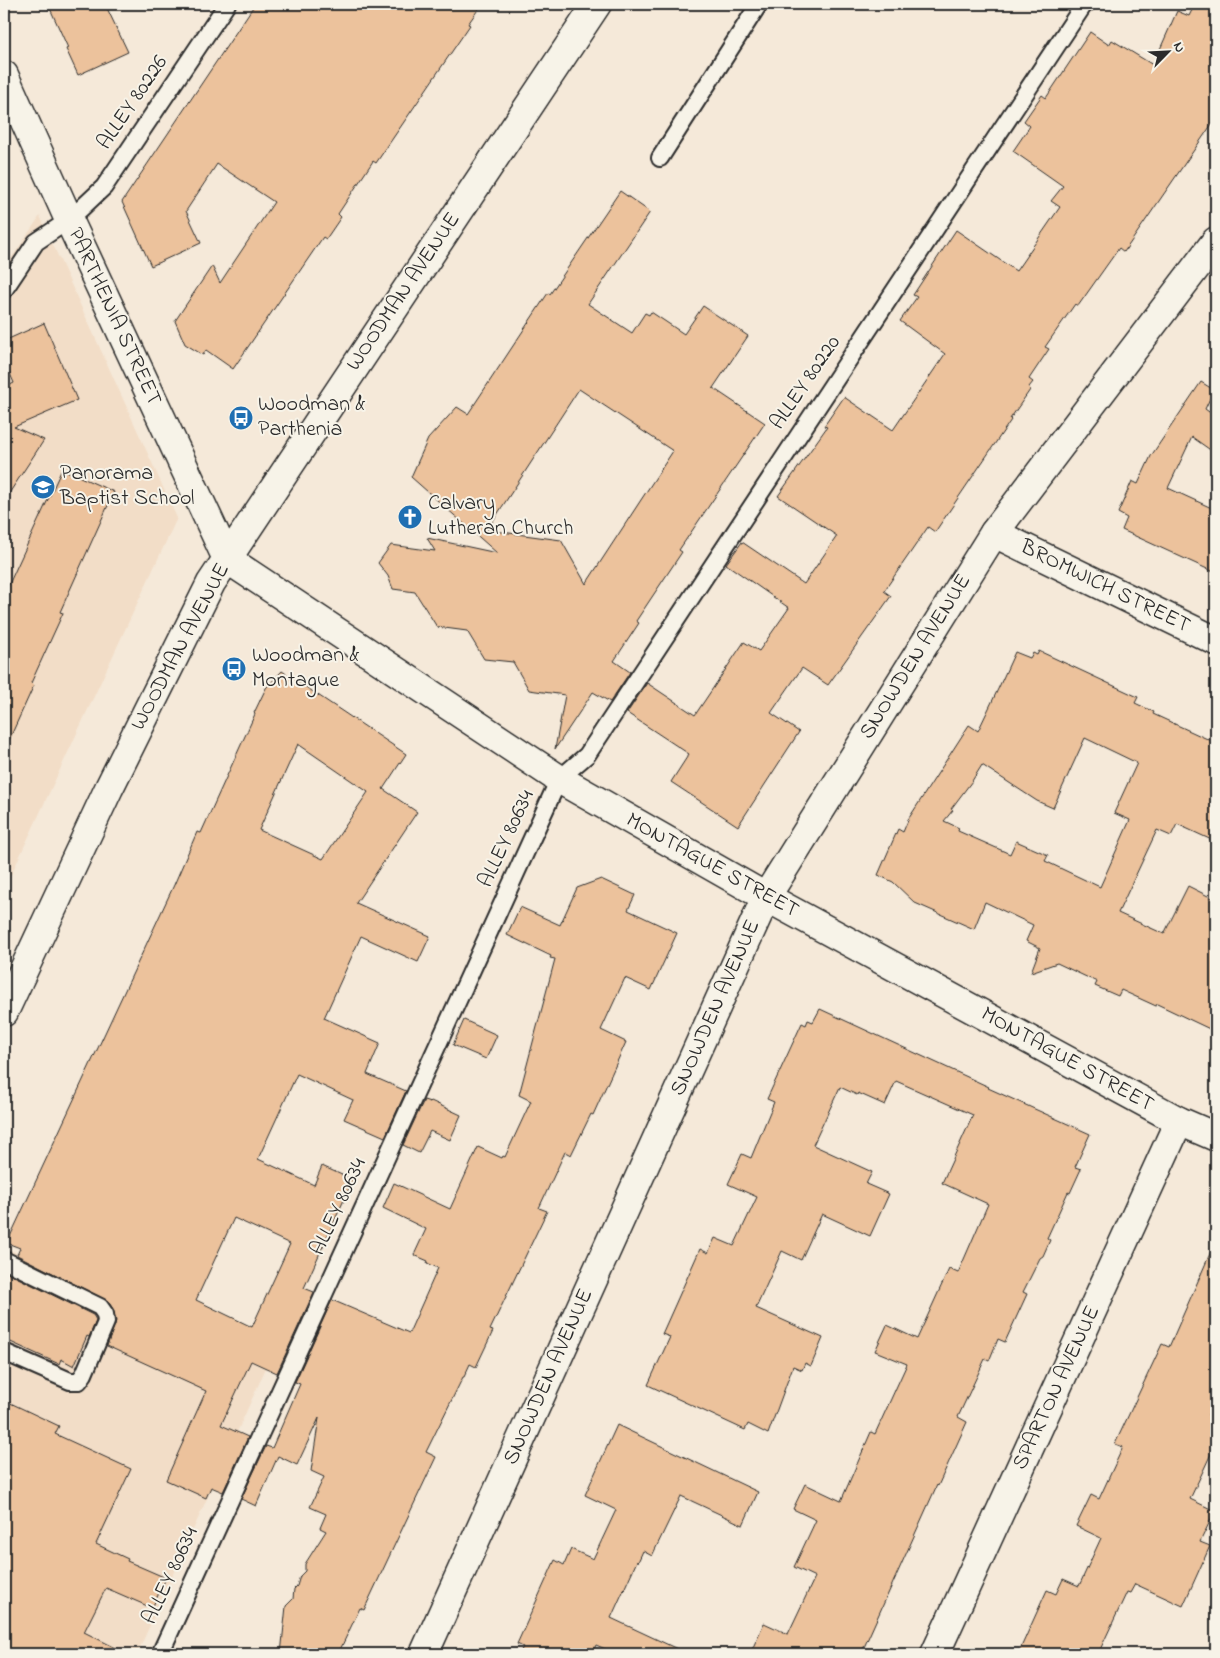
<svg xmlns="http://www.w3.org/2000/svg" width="1220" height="1658" viewBox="0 0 1220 1658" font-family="'Indie Flower',sans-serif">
	<rect width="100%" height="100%" fill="#f5e9d9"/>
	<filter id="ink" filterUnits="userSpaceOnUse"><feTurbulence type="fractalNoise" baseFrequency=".02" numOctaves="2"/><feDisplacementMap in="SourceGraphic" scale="10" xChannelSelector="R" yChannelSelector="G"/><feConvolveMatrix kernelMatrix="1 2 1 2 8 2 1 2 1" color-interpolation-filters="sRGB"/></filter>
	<g filter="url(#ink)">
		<g fill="#f2ddc7">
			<polygon points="40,216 177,518 4,890 4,269"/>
			<polygon points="4,1247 266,1368 137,1654 4,1654"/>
		</g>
		<g fill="#ecc29c" stroke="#2b2b2b" fill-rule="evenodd">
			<polygon points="48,4 105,4 128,52 78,75 66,49 68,48"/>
			<polygon points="255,4 482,4 468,24 470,25 376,163 373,161 338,214 341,217 326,239 323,237 233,369 206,350 203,355 185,344 175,321 212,266 220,283 274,202 217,164 186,211 201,243 151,266 122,202"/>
			<polygon points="1195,4 1216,4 1216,118 1124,252 1119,248 1078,306 1075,304 1045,347 1049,349 1029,379 1033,382 1029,387 1030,390 1010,419 1011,420 935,532 928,527 884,591 891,596 828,685 802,668 771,713 799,732 738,826 671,782 689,754 627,713 647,683 695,715 744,642 759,651 789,608 726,564 742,542 804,584 837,536 778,496 827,427 824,426 844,397 893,430 945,354 900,321 917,297 913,295 956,230 1016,271 1060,207 1051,201 1063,186 1013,151 1030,126 1024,121 1042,95 1046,98 1090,32 1109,45 1112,40 1153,65 1177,11 1189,16"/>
			<path d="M620,191l30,21 -62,92 44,29 13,-20 4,2 2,-3 33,22 19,-28 45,30 -35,52 52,35 -86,127 3,2 -46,69 3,2 -25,38 16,11 -20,30 -17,-10 -38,57 10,-54 -36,-5 -16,-28 -29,-3 -17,-28 -30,-4 -22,-35 -22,-3 -5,-13 -10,-13 13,-18 44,6 -8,-13 70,15 -86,-76 17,-38 29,-32 11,7 80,-121 2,1zM579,389l94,62 -87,133 -25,-44 -74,-10z"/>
			<polygon points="44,323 77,400 14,427 44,440 4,501 4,388 14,383 4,360 4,341"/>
			<polygon points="1201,382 1214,390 1205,409 1216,417 1216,454 1192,437 1168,488 1216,510 1216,573 1122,530 1127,518 1118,513 1132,481 1138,484 1151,456"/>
			<polygon points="62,469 114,492 60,612 63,613 31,683 34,685 4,751 4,595"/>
			<path d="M1039,651l99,46 -3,6 19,9 -1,2 63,29v99l-39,-18 -6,12 -14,-6 -39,83 46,21 24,-48 28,14v132l-59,-28 -1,2 -35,-16 -3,6 -23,-10 2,-4 -40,-19 -26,9 9,-24 -14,-7 7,-16 -48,-23 -11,27 -59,-26 -22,-21 -15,-7 20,-46 5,3 6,-14 60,-93 9,6 21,-44 16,-35 15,6 3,-5 4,2zM1085,738l52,25 -23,50 16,7 -30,67 -55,-26 3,-6 -32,-14 -6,13 -52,-23 1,-3 -15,-7 9,-11 -2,-1 21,-28 10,-16 55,36 16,7z"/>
			<path d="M282,671l124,83 -23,35 34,23 -61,91 74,33 -12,26 -57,-26 -37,82 56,25 -13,31 39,17 -21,46 -41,-18 9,-19 -56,-26 -39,85 56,26 8,-19 31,14 -49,108 10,4 -37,81 -26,-12 -30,64 27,12 -25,55 -12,-5 -5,11 -40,-18 40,-89 -99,-45 9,-25 -3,-12 -5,-8 -91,-46 3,-7 -13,-5 167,-358 23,-53 4,1 54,-119 -1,-1 12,-25zM298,744l70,48 -45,67 -64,-29zM234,1218l56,26 -38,83 -56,-27z"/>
			<polygon points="601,879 635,895 628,910 677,933 651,990 625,978 601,1030 626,1042 593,1115 591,1114 571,1155 565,1152 539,1208 547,1211 490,1330 493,1331 476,1367 470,1364 464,1377 463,1377 426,1452 436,1457 364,1610 360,1608 338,1654 281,1654 286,1606 293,1599 294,1589 297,1586 300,1576 305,1571 305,1564 326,1531 320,1528 326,1514 310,1507 324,1477 311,1471 319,1418 297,1465 278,1456 256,1506 241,1499 266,1446 272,1448 300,1384 295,1382 332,1300 409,1333 438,1268 427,1263 428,1261 414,1255 426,1229 383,1208 394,1183 450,1209 478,1147 502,1158 503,1156 505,1157 531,1101 519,1095 555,959 550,958 551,956 507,935 520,907 560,925 577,888"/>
			<polygon points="820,1009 989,1087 988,1088 1090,1134 1075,1167 1081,1169 1070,1193 1068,1192 1047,1238 1050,1240 1043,1256 1040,1258 1023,1292 1027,1294 1005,1342 998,1339 989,1361 985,1359 958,1417 967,1422 938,1486 937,1485 861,1654 750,1654 764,1623 788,1634 815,1577 794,1567 816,1520 793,1509 805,1484 841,1501 871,1432 875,1434 907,1364 875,1351 887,1325 917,1339 949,1269 958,1273 988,1204 942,1183 973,1115 896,1081 885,1105 858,1093 857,1095 840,1087 813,1145 872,1172 866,1184 889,1194 870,1236 822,1214 801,1260 782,1251 756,1308 823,1338 811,1366 805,1363 802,1370 793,1366 768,1434 748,1424 745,1430 648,1385 670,1337 662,1334 700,1249 708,1253 715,1238 734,1246 757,1197 728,1184 742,1154 751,1158 774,1102 767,1099 802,1023 806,1025 808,1020 813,1022"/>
			<polygon points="464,1020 497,1035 486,1059 453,1045"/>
			<polygon points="424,1100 430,1102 431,1101 461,1115 450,1140 430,1131 419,1153 403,1145"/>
			<polygon points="1216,1240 1216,1397 1208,1415 1216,1419 1216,1443 1190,1499 1215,1511 1200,1542 1210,1546 1183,1606 1135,1584 1130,1593 1127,1592 1098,1654 1018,1654 1047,1590 1056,1594 1063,1579 1079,1586 1101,1538 1076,1526 1091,1495 1099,1499 1123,1447 1115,1444 1162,1344 1169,1347"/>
			<polygon points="8,1273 93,1315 95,1318 96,1321 89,1337 87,1336 74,1366 61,1359 59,1364 4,1339 4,1284"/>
			<polygon points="4,1400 59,1426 55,1434 131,1469 96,1544 128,1559 127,1561 166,1578 152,1608 106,1588 84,1632 128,1654 4,1654"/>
			<polygon points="617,1425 758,1492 743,1525 681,1496 652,1556 643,1551 638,1562 637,1561 611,1618 688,1654 617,1654 596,1645 592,1654 519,1654 523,1647 517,1644 555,1560 564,1565 571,1549 593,1559 616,1510 585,1495"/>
		</g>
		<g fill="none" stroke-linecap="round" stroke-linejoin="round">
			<defs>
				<g id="service">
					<polyline points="660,158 759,4"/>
					<polyline points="4,290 36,242 69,220 104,187 227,4"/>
					<polyline points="4,1260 100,1307 105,1314 106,1322 84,1374 79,1381 70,1381 4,1352"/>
					<polyline points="160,1654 559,779 587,755 1083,6 1086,4"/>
				</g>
				<g id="minor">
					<polyline points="994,533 1216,641"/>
					<polyline points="424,1654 766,897 994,533 1216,241"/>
					<polyline points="935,1654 1179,1121"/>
				</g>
				<polyline id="tertiary" points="4,75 69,220 227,559 559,779 766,897 1179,1121 1216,1137"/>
				<polyline id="primary" points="4,1012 109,788 211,583 597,4"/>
			</defs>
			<use href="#service" stroke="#2b2b2b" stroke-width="20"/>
			<use href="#minor" stroke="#2b2b2b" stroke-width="31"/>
			<use href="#tertiary" stroke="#2b2b2b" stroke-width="31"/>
			<use href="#primary" stroke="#2b2b2b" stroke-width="31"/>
			<use href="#service" stroke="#f7f3e8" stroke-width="16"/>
			<use href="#minor" stroke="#f7f3e8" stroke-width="28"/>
			<use href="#tertiary" stroke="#f7f3e8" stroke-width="28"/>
			<use href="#primary" stroke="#f7f3e8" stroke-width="28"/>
		</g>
	</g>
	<defs>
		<symbol id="bus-disc" viewBox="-11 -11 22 22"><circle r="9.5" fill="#1f6fb2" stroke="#f7f3e8"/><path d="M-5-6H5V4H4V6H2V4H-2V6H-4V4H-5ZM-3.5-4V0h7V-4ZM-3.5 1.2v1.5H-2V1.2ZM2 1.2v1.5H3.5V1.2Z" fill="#fff"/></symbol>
		<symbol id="school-disc" viewBox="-11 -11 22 22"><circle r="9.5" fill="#1f6fb2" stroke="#f7f3e8"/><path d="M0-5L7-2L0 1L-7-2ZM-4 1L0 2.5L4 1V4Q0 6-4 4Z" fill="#fff"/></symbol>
		<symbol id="church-disc" viewBox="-11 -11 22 22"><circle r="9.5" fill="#1f6fb2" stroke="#f7f3e8"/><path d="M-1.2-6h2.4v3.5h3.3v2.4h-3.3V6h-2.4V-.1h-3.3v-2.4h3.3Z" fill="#fff"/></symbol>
	</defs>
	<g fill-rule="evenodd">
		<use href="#bus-disc" x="227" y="404" width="28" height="28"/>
		<use href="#school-disc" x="29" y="473" width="28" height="28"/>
		<use href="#church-disc" x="396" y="503" width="28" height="28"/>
		<use href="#bus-disc" x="220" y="655" width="28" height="28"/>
	</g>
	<g text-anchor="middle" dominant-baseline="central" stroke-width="4" stroke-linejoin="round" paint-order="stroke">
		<g font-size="22" fill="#2b2b2b" stroke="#f7f3e8">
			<text transform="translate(133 103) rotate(-56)">ALLEY 80226</text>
			<text transform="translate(404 292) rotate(-56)">WOODMAN AVENUE</text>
			<text transform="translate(114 317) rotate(65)">PARTHENIA STREET</text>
			<text transform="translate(806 383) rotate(-56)">ALLEY 80220</text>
			<text transform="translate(1105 587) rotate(26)">BROMWICH STREET</text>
			<text transform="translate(181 647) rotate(-62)">WOODMAN AVENUE</text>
			<text transform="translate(916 657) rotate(-58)">SNOWDEN AVENUE</text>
			<text transform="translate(507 839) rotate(-65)">ALLEY 80634</text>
			<text transform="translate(712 866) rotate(29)">MONTAGUE STREET</text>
			<text transform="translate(716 1008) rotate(-66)">SNOWDEN AVENUE</text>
			<text transform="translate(1067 1060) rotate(29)">MONTAGUE STREET</text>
			<text transform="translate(339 1207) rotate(-65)">ALLEY 80634</text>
			<text transform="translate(549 1377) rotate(-66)">SNOWDEN AVENUE</text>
			<text transform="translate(1057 1388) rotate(-65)">SPARTON AVENUE</text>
			<text transform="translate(171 1576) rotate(-65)">ALLEY 80634</text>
		</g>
		<g font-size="22" fill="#2b2b2b" stroke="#f7f3e8" text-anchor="start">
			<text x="258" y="405">Woodman &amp;<tspan x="258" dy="25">Parthenia</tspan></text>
			<text x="60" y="474">Panorama<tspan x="60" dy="25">Baptist School</tspan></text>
			<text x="428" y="504">Calvary<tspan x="428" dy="25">Lutheran Church</tspan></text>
			<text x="252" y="656">Woodman &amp;<tspan x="252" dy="25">Montague</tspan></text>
		</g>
	</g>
	<rect width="1220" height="1658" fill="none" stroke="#f7f3e8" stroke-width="20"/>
	<rect x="10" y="10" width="1200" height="1638" fill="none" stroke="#2b2b2b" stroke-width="2" filter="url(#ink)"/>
	<g transform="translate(1168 52) rotate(66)" stroke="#f7f3e8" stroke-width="4" paint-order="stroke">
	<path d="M0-4L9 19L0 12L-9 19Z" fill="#2b2b2b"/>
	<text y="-8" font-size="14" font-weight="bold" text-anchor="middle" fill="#2b2b2b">N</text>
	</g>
</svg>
